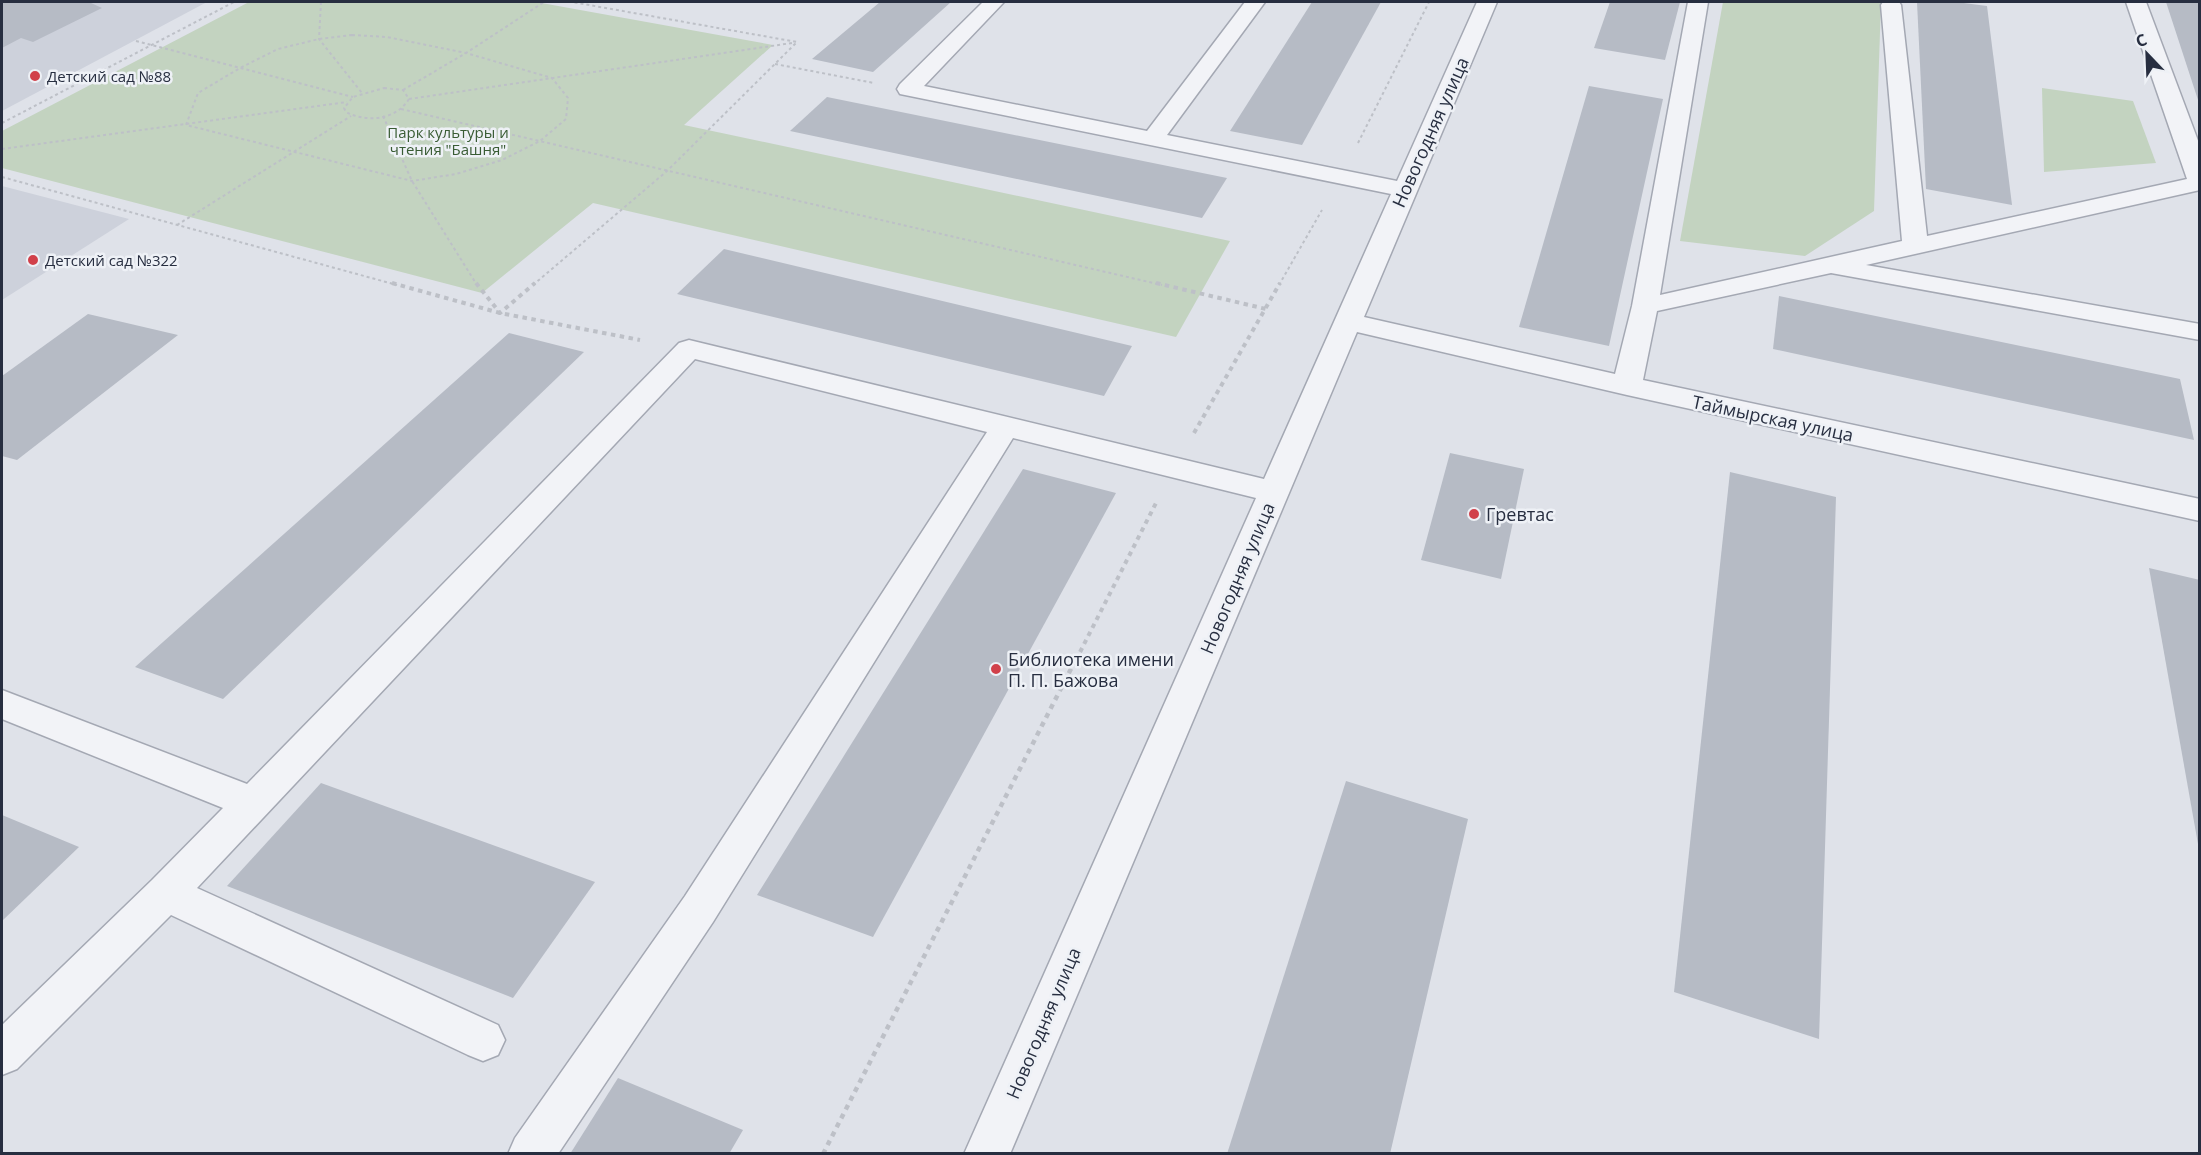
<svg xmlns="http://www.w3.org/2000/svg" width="2201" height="1155" viewBox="0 0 2201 1155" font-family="'Open Sans',sans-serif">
	<rect width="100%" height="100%" fill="#dfe2e9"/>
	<g fill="#cdd1db">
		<polygon points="2,2 207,2 2,111"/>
		<polygon points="2,186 129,219 2,300"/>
	</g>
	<g fill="#c3d3c0">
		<polygon points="249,2 536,2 773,45 684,125 1230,241 1176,337 593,203 482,293 2,168 2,131"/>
		<polygon points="1723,2 1881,2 1874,211 1805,256 1680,241"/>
		<polygon points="2042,88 2133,101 2156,163 2044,172"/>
	</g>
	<g fill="#b6bbc5">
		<polygon points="2,2 95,2 91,3 102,8 33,42 21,38 2,48"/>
		<polygon points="880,2 951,2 873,72 812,59"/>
		<polygon points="1312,2 1381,2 1302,145 1230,131"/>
		<polygon points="1610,2 1680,2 1665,60 1594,48"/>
		<polygon points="1917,2 1956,2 1987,6 2012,205 1926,189"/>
		<polygon points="2166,2 2200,2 2200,103 2199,103"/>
		<polygon points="1589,86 1663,99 1609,346 1519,327"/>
		<polygon points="827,97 1227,178 1202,218 790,131"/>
		<polygon points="724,249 1132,346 1104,396 677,294"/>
		<polygon points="1779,296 2180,379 2194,440 1773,349"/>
		<polygon points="88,314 178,335 17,460 2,456 2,376"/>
		<polygon points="509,333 584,352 223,699 135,667"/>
		<polygon points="1450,453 1524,469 1501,579 1421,560"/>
		<polygon points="1023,469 1116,493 873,937 757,895"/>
		<polygon points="1730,472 1836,497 1819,1039 1674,992"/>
		<polygon points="2149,568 2200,580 2200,844 2198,844"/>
		<polygon points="1346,781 1468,819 1390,1154 1227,1154"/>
		<polygon points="321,783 595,882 513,998 227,886"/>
		<polygon points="2,815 79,847 2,921"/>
		<polygon points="618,1078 743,1130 729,1154 570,1154"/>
	</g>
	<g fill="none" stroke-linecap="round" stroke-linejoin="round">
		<defs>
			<polygon id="minor" points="983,2 1004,2 924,86 1147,131 1245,2 1265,2 1167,135 1397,181 1477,2 1497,2 1364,317 1615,374 1632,306 1688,2 1708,2 1660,295 1902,241 1881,5 1883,2 1899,2 1901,5 1927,236 2187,179 2126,2 2146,2 2200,146 2200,190 1866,265 2200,324 2200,340 1831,273 1657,311 1643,380 2200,499 2200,521 1627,395 1357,332 1010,1154 964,1154 1256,498 1013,438 713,922 558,1154 508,1154 515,1138 685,896 987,432 695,359 197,888 498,1025 505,1040 498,1055 483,1061 468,1055 171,915 17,1069 2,1075 2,1025 152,880 223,808 2,719 2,690 247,784 679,343 689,340 1264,479 1391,194 900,94 897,89 900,84"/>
		</defs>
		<use href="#minor" stroke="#a4a8b3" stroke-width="3"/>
		<g stroke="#bdc0c7" stroke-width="2" stroke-dasharray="3 3" stroke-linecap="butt">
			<polyline points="321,2 319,39 362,93"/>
			<polygon points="352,35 387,37 466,53 552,78 568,98 566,119 540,141 502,160 456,174 412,181 186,125 198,93 240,68 278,49 319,39"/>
			<polyline points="136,41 353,97"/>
			<polyline points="775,64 874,83"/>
			<path d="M384,88l19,2 6,9c-13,21 -42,24 -63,13l-2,-4 9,-11z"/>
			<polyline points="403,90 466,53 544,2"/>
			<polyline points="409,99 792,43"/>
			<polyline points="401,109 1162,285"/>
			<polyline points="383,116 412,181 477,285"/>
			<polyline points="2,123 234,2"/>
			<polyline points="1358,143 1429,2"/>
			<polyline points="2,149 347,102"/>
			<polyline points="2,177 397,285"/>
			<polyline points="177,225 351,116"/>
			<polyline points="533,285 667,171 797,42 572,2"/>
			<polyline points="1279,285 1322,210"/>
		</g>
		<g stroke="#bdc0c7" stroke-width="4" stroke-dasharray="4.5 4.5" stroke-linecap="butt">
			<polyline points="392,283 500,313 640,340"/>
			<polyline points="476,283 500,313 535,283"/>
			<polyline points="1156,283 1266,309"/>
			<polyline points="1194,433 1280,283"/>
			<polyline points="1076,660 1156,503"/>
		</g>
		<polyline stroke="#bdc0c7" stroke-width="4.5" stroke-dasharray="5 5" stroke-linecap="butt" points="823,1154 1076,659"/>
		<use href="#minor" fill="#f2f3f7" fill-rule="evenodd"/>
	</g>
	<g fill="#d1404a" stroke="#eef1f6" stroke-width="2">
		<circle cx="35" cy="76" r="6"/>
		<circle cx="33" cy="260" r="6"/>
		<circle cx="1474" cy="514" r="6"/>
		<circle cx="996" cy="669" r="6"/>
	</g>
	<g text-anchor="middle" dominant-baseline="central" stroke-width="5" stroke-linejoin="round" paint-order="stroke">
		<g font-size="15" fill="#272e40" stroke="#eef1f6" text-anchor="start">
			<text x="47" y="76">Детский сад №88</text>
			<text x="45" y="260">Детский сад №322</text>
		</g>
		<g font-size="15" fill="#395c34" stroke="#eef1f6">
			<text x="448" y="132">Парк культуры и<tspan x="448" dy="17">чтения "Башня"</tspan></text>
		</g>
		<g font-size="18" fill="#272e40" stroke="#eef1f6">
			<text transform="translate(1430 132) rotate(-66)">Новогодняя улица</text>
			<text transform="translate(1773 418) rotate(12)">Таймырская улица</text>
			<text transform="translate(1237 578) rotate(-67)">Новогодняя улица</text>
			<text transform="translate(1043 1023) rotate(-67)">Новогодняя улица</text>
		</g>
		<g font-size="18" fill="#272e40" stroke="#eef1f6" text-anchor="start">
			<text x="1486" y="514">Гревтас</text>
			<text x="1008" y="659">Библиотека имени<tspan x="1008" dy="21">П. П. Бажова</tspan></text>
		</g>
	</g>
	<rect width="2201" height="1155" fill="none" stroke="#272e40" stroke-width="6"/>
	<g transform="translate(2147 54) rotate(337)" stroke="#eef1f6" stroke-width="4.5" paint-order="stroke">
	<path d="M0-4.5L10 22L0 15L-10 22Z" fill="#272e40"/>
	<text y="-9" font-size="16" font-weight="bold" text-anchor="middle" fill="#272e40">С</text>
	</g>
</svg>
